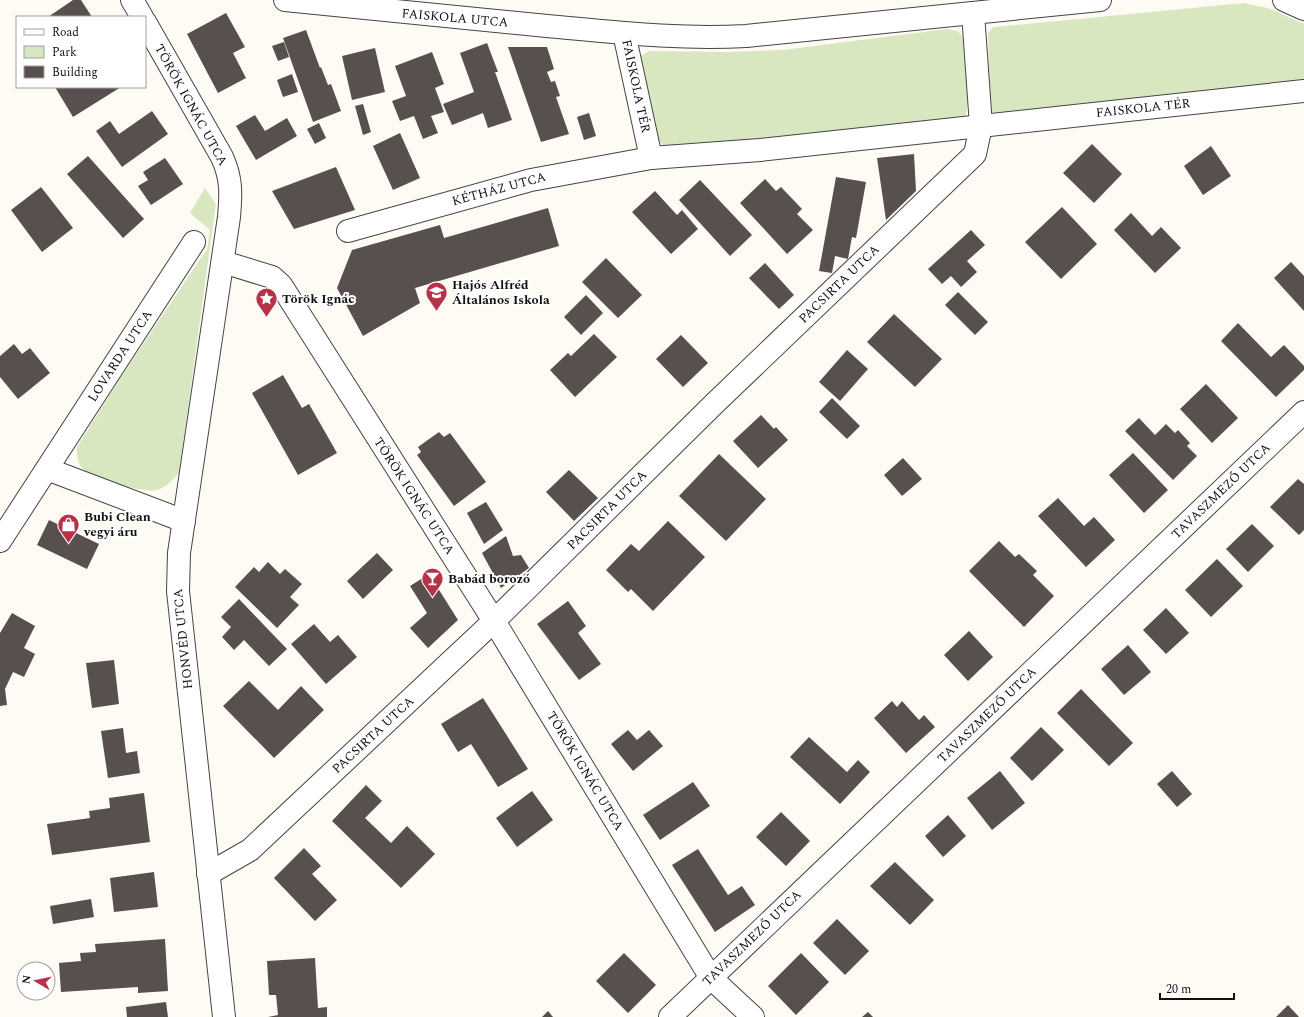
<svg xmlns="http://www.w3.org/2000/svg" width="1304" height="1017" viewBox="0 0 1304 1017" font-family="Spectral,serif">
	<rect width="100%" height="100%" fill="#fefbf5"/>
	<g fill="#d9e7c0">
		<polygon points="1244,3 1271,9 1304,24 1304,82 1177,93 1003,117 995,115 990,109 988,34 990,30 994,27"/>
		<path d="M947,29l11,2c3,3 5,6 6,11 4,13 7,66 0,77l-293,30 -8,-4 -4,-4 -21,-77 1,-7 10,-6 78,1 56,-2z"/>
		<path d="M205,188l11,16 -37,269c-6,7 -14,15 -22,17 -11,4 -65,-12 -73,-20 -7,-6 -7,-15 -7,-23l44,-70 86,-128 3,-19 -20,-17z"/>
	</g>
	<g fill="#58504e">
		<polygon points="73,0 81,0 92,17 48,17"/>
		<polygon points="226,13 245,47 233,53 246,78 218,93 187,34"/>
		<polygon points="306,30 320,68 321,67 328,85 331,84 341,111 313,122 283,38"/>
		<polygon points="284,42 289,57 278,61 272,46"/>
		<polygon points="487,43 498,72 495,72 512,120 488,128 483,113 452,125 443,104 474,92 460,53"/>
		<polygon points="508,47 547,47 554,69 547,72 551,82 555,81 560,96 556,97 569,134 541,142"/>
		<polygon points="375,48 385,92 352,100 342,56"/>
		<polygon points="432,52 444,84 435,88 444,112 431,116 438,133 423,139 414,116 400,121 392,101 406,96 395,66"/>
		<polygon points="292,74 298,92 283,97 277,80"/>
		<polygon points="55,87 121,87 73,117"/>
		<polygon points="363,104 371,132 363,135 355,106"/>
		<polygon points="152,111 168,134 122,167 96,131 110,121 119,134"/>
		<polygon points="589,113 596,136 584,140 577,117"/>
		<polygon points="255,115 265,131 287,118 297,136 256,160 236,126"/>
		<polygon points="319,123 326,138 315,144 307,129"/>
		<polygon points="400,133 420,178 393,190 373,146"/>
		<polygon points="1092,144 1122,174 1094,203 1063,173"/>
		<polygon points="1211,146 1231,176 1203,195 1184,166"/>
		<polygon points="914,154 916,191 886,220 877,158"/>
		<polygon points="88,156 144,219 123,238 67,174"/>
		<polygon points="165,158 183,184 151,205 138,186 148,180 143,172"/>
		<polygon points="336,167 355,210 294,229 272,191"/>
		<polygon points="836,177 866,182 856,238 852,237 848,259 835,256 832,273 819,271"/>
		<polygon points="765,179 776,191 781,187 802,209 797,214 813,230 787,254 740,203"/>
		<polygon points="700,180 752,235 730,256 679,200"/>
		<polygon points="41,187 73,228 42,252 11,210"/>
		<polygon points="655,191 677,215 682,210 698,229 671,254 632,212"/>
		<polygon points="1062,207 1097,244 1061,279 1025,242"/>
		<polygon points="548,208 559,246 415,288 420,303 363,336 337,288 352,250 440,225 444,238"/>
		<polygon points="1131,213 1152,236 1161,227 1181,248 1155,273 1114,230"/>
		<polygon points="971,230 985,245 967,261 977,272 961,287 951,276 942,284 928,269"/>
		<polygon points="606,258 642,295 618,318 582,282"/>
		<polygon points="1291,262 1304,276 1304,311 1274,278"/>
		<polygon points="765,263 794,295 779,309 749,278"/>
		<polygon points="958,292 988,322 975,335 945,305"/>
		<polygon points="586,295 603,313 581,335 564,317"/>
		<polygon points="894,314 942,359 915,387 867,342"/>
		<polygon points="1238,323 1271,357 1284,345 1304,366 1304,370 1276,397 1221,341"/>
		<polygon points="594,334 617,357 575,397 550,370 568,353 571,356"/>
		<polygon points="681,335 708,363 683,387 656,359"/>
		<polygon points="14,344 22,354 30,348 50,373 18,399 0,377 0,356"/>
		<polygon points="847,350 868,369 840,401 819,382"/>
		<polygon points="283,375 302,408 309,404 337,453 298,475 252,393"/>
		<polygon points="1206,384 1238,418 1212,443 1180,409"/>
		<polygon points="832,398 860,426 847,439 819,412"/>
		<polygon points="761,415 774,429 776,427 788,440 758,468 733,441"/>
		<polygon points="1139,418 1155,435 1166,424 1175,433 1178,430 1190,443 1187,446 1197,456 1173,480 1125,431"/>
		<polygon points="439,432 444,437 450,433 486,482 454,506 417,455 421,452 418,447"/>
		<polygon points="1133,453 1168,490 1144,513 1109,475"/>
		<polygon points="719,454 766,499 726,541 679,496"/>
		<polygon points="903,458 922,479 902,496 884,475"/>
		<polygon points="569,470 598,498 574,521 546,492"/>
		<polygon points="1298,479 1304,484 1304,530 1299,535 1270,507"/>
		<polygon points="1058,498 1084,526 1094,517 1115,540 1086,567 1038,516"/>
		<polygon points="486,502 503,530 484,544 467,513"/>
		<polygon points="49,520 99,544 87,569 37,545"/>
		<polygon points="668,521 705,557 653,611 631,589 628,592 606,570 631,544 639,551"/>
		<polygon points="1252,524 1274,546 1248,572 1226,549"/>
		<polygon points="506,536 513,556 521,555 529,568 501,588 482,553"/>
		<polygon points="999,541 1015,557 1019,554 1037,571 1033,575 1054,596 1024,627 969,571"/>
		<polygon points="377,553 393,570 363,599 347,581"/>
		<polygon points="1217,559 1243,586 1211,617 1185,590"/>
		<polygon points="268,562 280,574 285,569 302,584 290,597 299,605 277,628 235,587 254,567 259,572"/>
		<polygon points="429,574 458,620 428,648 410,628 427,613 410,586"/>
		<polygon points="239,599 287,649 269,666 244,640 234,650 222,637 231,627 221,617"/>
		<polygon points="568,601 586,626 578,633 601,664 579,680 537,624"/>
		<polygon points="1166,608 1189,633 1166,654 1143,630"/>
		<polygon points="12,613 35,626 24,648 35,654 24,677 13,672 5,689 7,705 0,706 0,633"/>
		<polygon points="314,624 330,642 338,635 357,657 326,684 291,644"/>
		<polygon points="969,631 993,657 968,681 944,655"/>
		<polygon points="1128,645 1151,672 1124,695 1101,669"/>
		<polygon points="114,660 119,704 92,708 86,663"/>
		<polygon points="249,681 278,710 301,686 324,710 274,758 223,706"/>
		<polygon points="1081,689 1133,743 1109,766 1057,713"/>
		<polygon points="483,698 528,769 498,787 471,744 458,752 441,724"/>
		<polygon points="892,701 897,707 902,701 919,720 924,715 935,727 906,753 874,718"/>
		<polygon points="1041,727 1064,750 1032,781 1010,758"/>
		<polygon points="123,728 126,753 137,751 140,773 108,778 101,731"/>
		<polygon points="628,730 637,740 649,730 663,746 633,771 611,744"/>
		<polygon points="809,737 847,772 858,760 870,772 840,804 790,757"/>
		<polygon points="1000,771 1025,803 992,830 967,798"/>
		<polygon points="1172,771 1192,794 1177,807 1157,784"/>
		<polygon points="693,782 710,806 660,840 643,815"/>
		<polygon points="366,785 382,801 365,818 391,843 407,826 435,854 401,888 332,821"/>
		<polygon points="532,791 553,820 517,847 496,818"/>
		<polygon points="144,793 150,842 52,855 47,824 90,818 89,811 110,808 109,798"/>
		<polygon points="781,812 810,841 786,866 756,837"/>
		<polygon points="948,815 966,836 943,857 925,836"/>
		<polygon points="304,848 321,866 312,874 337,900 315,921 274,878"/>
		<polygon points="698,849 728,895 742,886 755,905 715,932 672,865"/>
		<polygon points="895,862 934,900 910,925 870,886"/>
		<polygon points="154,872 158,907 114,912 110,878"/>
		<polygon points="91,899 94,917 53,924 50,906"/>
		<polygon points="837,919 869,951 845,975 813,943"/>
		<polygon points="165,939 168,991 138,993 138,987 61,992 59,963 81,961 80,953 96,952 95,944"/>
		<polygon points="624,953 656,985 628,1013 596,981"/>
		<polygon points="801,953 829,982 796,1015 768,986"/>
		<polygon points="315,958 318,1008 327,1007 327,1017 268,1017 278,1015 276,995 269,995 267,961"/>
		<polygon points="166,1002 168,1017 127,1017 126,1007"/>
		<polygon points="1288,1005 1299,1017 1276,1017"/>
		<polygon points="548,1011 553,1017 542,1017"/>
		<polygon points="868,1012 873,1017 862,1017"/>
	</g>
	<g fill="none" stroke-linecap="round" stroke-linejoin="round">
		<defs>
			<g id="minor">
				<polyline points="132,0 142,17"/>
				<path d="M285,0c88,9 175,18 262,26 66,6 133,14 199,10l354,-36"/>
				<polyline points="1284,0 1304,9"/>
				<path d="M145,22l77,135c10,22 9,37 7,60l-50,336 -1,38 46,426"/>
				<polyline points="624,33 651,158"/>
				<polyline points="348,231 531,180 651,158 760,150 1304,91"/>
				<polyline points="223,262 272,277 281,285 494,621 711,978 753,1017"/>
				<polyline points="47,469 184,521"/>
				<polyline points="0,541 194,242"/>
				<polyline points="208,874 250,850 494,621 715,403 975,154 981,126 973,13"/>
				<polyline points="670,1017 1304,412"/>
			</g>
		</defs>
		<use href="#minor" stroke="#444" stroke-width="24"/>
		<use href="#minor" stroke="#fff" stroke-width="22"/>
	</g>
	<defs>
		<symbol id="school-pin" viewBox="-11 -11 22 30"><path d="M0 17L-7.5 6A9.5 9.5 0 1 1 7.5 6Z" fill="#b73249" stroke="#fff"/><path d="M0-5L7-2L0 1L-7-2ZM-4 1L0 2.5L4 1V4Q0 6-4 4Z" fill="#fff"/></symbol>
		<symbol id="sight-pin" viewBox="-11 -11 22 30"><path d="M0 17L-7.5 6A9.5 9.5 0 1 1 7.5 6Z" fill="#b73249" stroke="#fff"/><path d="M0-6L1.8-2.2L6-1.7L2.9 1.2L3.7 5.4L0 3.3L-3.7 5.4L-2.9 1.2L-6-1.7L-1.8-2.2Z" fill="#fff"/></symbol>
		<symbol id="shop-pin" viewBox="-11 -11 22 30"><path d="M0 17L-7.5 6A9.5 9.5 0 1 1 7.5 6Z" fill="#b73249" stroke="#fff"/><path d="M-5-2.5h2.3a2.7 3.5 0 0 1 5.4 0H5L5.5 6h-11ZM-1.5-2.5h3a1.5 2.3 0 0 0-3 0Z" fill="#fff"/></symbol>
		<symbol id="bar-pin" viewBox="-11 -11 22 30"><path d="M0 17L-7.5 6A9.5 9.5 0 1 1 7.5 6Z" fill="#b73249" stroke="#fff"/><path d="M-6-5H6L.8 .8V4.5H3.5V6h-7V4.5H-.8V.8Z" fill="#fff"/></symbol>
	</defs>
	<g fill-rule="evenodd">
		<use href="#school-pin" x="424" y="280" width="25" height="34"/>
		<use href="#sight-pin" x="254" y="286" width="25" height="34"/>
		<use href="#shop-pin" x="56" y="512" width="25" height="34"/>
		<use href="#bar-pin" x="420" y="566" width="25" height="34"/>
	</g>
	<g text-anchor="middle" dominant-baseline="central" stroke-width="4" stroke-linejoin="round" paint-order="stroke">
		<g font-size="13" fill="#111" stroke="#fff">
			<text transform="translate(455 18) rotate(5)">FAISKOLA UTCA</text>
			<text transform="translate(636 86) rotate(78)">FAISKOLA TÉR</text>
			<text transform="translate(191 105) rotate(61)">TÖRÖK IGNÁC UTCA</text>
			<text transform="translate(1143 108) rotate(-6)">FAISKOLA TÉR</text>
			<text transform="translate(499 189) rotate(-15)">KÉTHÁZ UTCA</text>
			<text transform="translate(839 284) rotate(-44)">PACSIRTA UTCA</text>
			<text transform="translate(120 356) rotate(-57)">LOVARDA UTCA</text>
			<text transform="translate(1221 491) rotate(-44)">TAVASZMEZŐ UTCA</text>
			<text transform="translate(414 496) rotate(57)">TÖRÖK IGNÁC UTCA</text>
			<text transform="translate(607 510) rotate(-45)">PACSIRTA UTCA</text>
			<text transform="translate(183 639) rotate(-96)">HONVÉD UTCA</text>
			<text transform="translate(987 715) rotate(-44)">TAVASZMEZŐ UTCA</text>
			<text transform="translate(373 735) rotate(-43)">PACSIRTA UTCA</text>
			<text transform="translate(585 771) rotate(59)">TÖRÖK IGNÁC UTCA</text>
			<text transform="translate(752 938) rotate(-44)">TAVASZMEZŐ UTCA</text>
		</g>
		<g font-size="13" font-weight="bold" fill="#111" stroke="#fff" text-anchor="start">
			<text x="452" y="285">Hajós Alfréd<tspan x="452" dy="15">Általános Iskola</tspan></text>
			<text x="282" y="299">Török Ignác</text>
			<text x="84" y="517">Bubi Clean<tspan x="84" dy="15">vegyi áru</tspan></text>
			<text x="448" y="579">Babád borozó</text>
		</g>
	</g>
	<rect x="16" y="16" width="130" height="72" fill="#ffffff" stroke="#a0a0a0"/>
	<rect x="24" y="29" width="20" height="6" fill="#ffffff" stroke="#a0a0a0"/>
	<text x="52" y="36" font-size="12" fill="#111111">Road</text>
	<rect x="24" y="46" width="20" height="12" fill="#d9e7c0" stroke="#a0a0a0"/>
	<text x="52" y="56" font-size="12" fill="#111111">Park</text>
	<rect x="24" y="66" width="20" height="12" fill="#58504e" stroke="#a0a0a0"/>
	<text x="52" y="76" font-size="12" fill="#111111">Building</text>
	<g transform="translate(36 981) rotate(279)"><circle r="19" fill="#ffffff" stroke="#a0a0a0"/>
	<path d="M0-3L7 15L0 10L-7 15Z" fill="#b73249"/>
	<text y="-6" font-size="11" font-weight="bold" text-anchor="middle" fill="#111111">N</text>
	</g>
	<path d="M1160 993v6h74v-6" fill="none" stroke="#111111" stroke-width="2"/>
	<text x="1166" y="993" font-size="12" fill="#111111" stroke="#ffffff" stroke-width="3" paint-order="stroke">20 m</text>
</svg>
